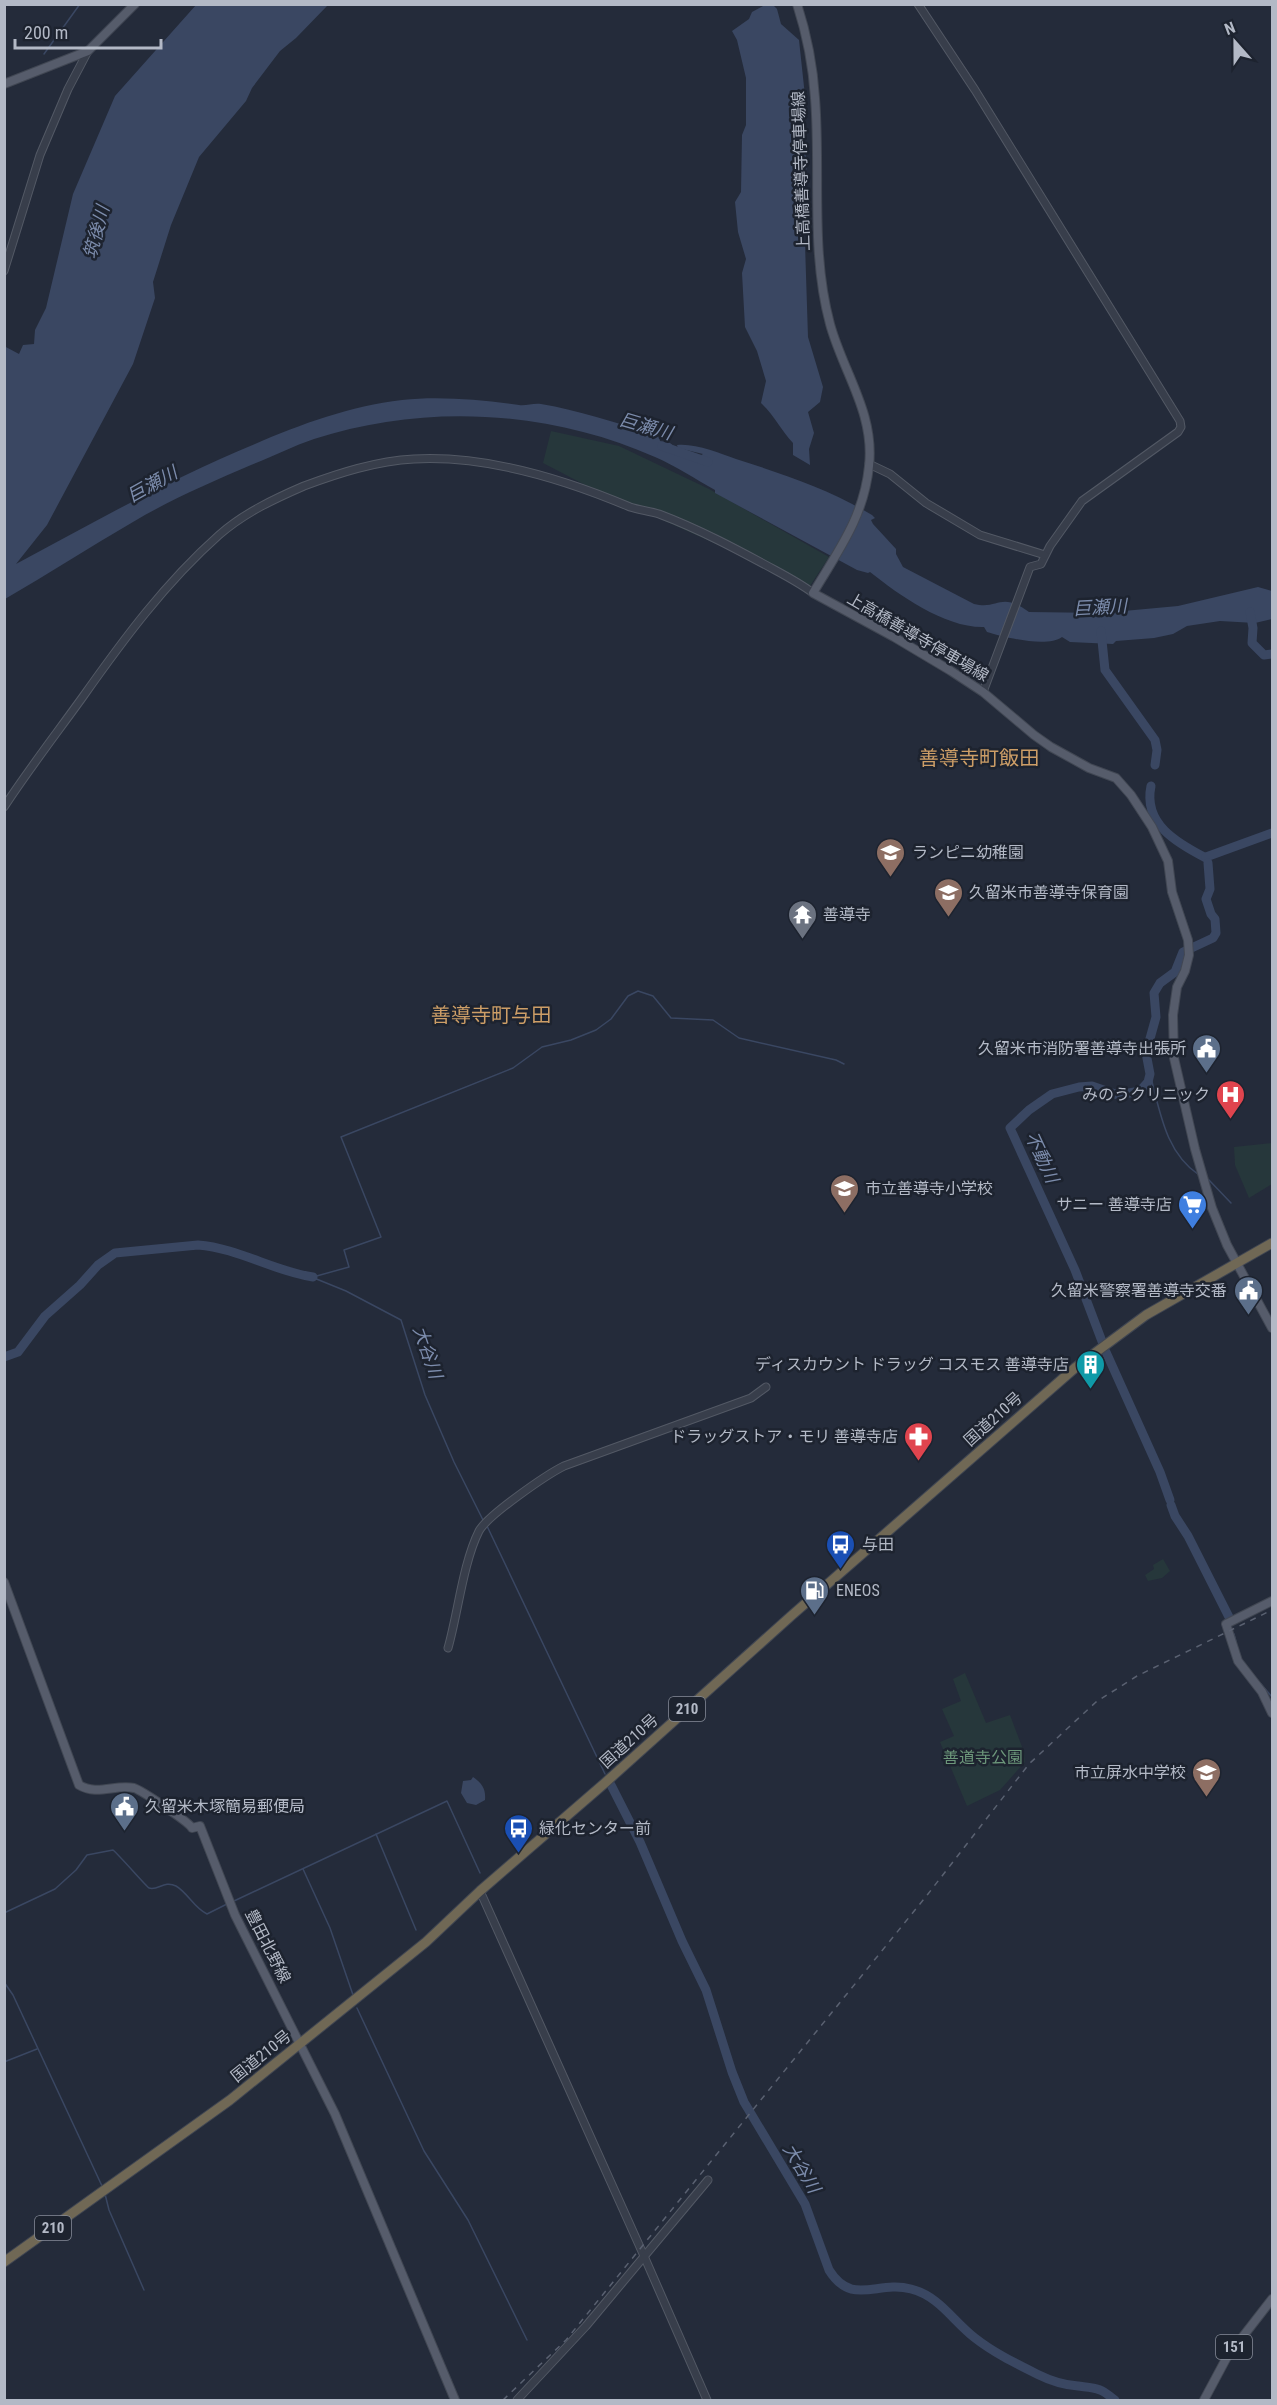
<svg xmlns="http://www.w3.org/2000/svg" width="1277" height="2405" viewBox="0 0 1277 2405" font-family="'Roboto Condensed','Noto Sans JP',sans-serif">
	<rect width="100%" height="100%" fill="#242b3a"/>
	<g fill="#26373b">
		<polygon points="551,431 619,446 709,489 829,557 810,586 589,487 543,463"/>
		<polygon points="1272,1143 1272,1184 1249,1198 1235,1165 1234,1147"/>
		<polygon points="1163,1559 1170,1571 1162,1578 1148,1581 1145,1575 1154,1569 1153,1565"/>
		<polygon points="965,1673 986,1723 1010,1715 1024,1752 1025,1762 1000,1790 967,1806 940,1742 954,1736 942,1709 961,1701 953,1679"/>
	</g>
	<g fill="#3a4762">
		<path d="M196,5h132l-32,33 -16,13 -28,37 -6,13 -47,56 -28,68 -18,57 2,16 -22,66 -86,161 -31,39c78,-42 156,-86 239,-120 46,-20 96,-38 147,-44 39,-4 79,0 117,5 7,1 14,-2 22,-1 37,6 74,19 110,29l8,4 1,4 10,2 5,4 -5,4 25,8 8,-5 -25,-6 -1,-3c18,-2 42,8 59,14 47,15 93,30 136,56l3,3 -4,2 2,4 23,25v5l7,13 71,37c25,6 26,-13 55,8l73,1 76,-7 80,-19 14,4v28l-17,4 -35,-2 -33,5 -14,8 -19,4 -38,3 -3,3 -43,-2 -8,-5c-15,11 -59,0 -75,-5l-3,-5c-39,1 -85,-32 -114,-55l-2,1 -11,-3 -142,-77v-3c-20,-11 -39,-24 -60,-33 -106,-47 -230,-54 -341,-18 -21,7 -42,18 -63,26 -40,17 -81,35 -118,57 -43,25 -85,52 -128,77l-1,-253 15,8 4,-9 11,-1 1,-14 11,-22 27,-114 42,-98z"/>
		<path d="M765,5h8l4,4 4,15 18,16 6,56 -6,14 8,55 -7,54 5,25 3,93 15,50 -3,15 -12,10 6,21 -5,16 1,16 -17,-10v-12c-12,-13 -19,-28 -32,-40l5,-22 -9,-30 -12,-24 -3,-54 4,-14 -8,-27 -3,-30 6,-10 1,-57 4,-10v-47l-9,-38 -5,-9 17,-12 3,-7z"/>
		<path d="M473,1777c9,6 13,12 12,23l-9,5 -9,-2 -6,-10 2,-12 8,-1z"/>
	</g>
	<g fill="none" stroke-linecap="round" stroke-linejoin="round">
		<g stroke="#3a4762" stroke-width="1.5">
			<polyline points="44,54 80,4"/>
			<path d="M1150,1074c10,37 15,78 49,101"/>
			<polyline points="1209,1180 1231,1203"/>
			<polyline points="313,1277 349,1267 344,1250 381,1237 341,1137 513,1068 542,1047 571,1040 596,1030 611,1019 628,996 638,991 653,996 671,1018 713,1020 739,1038 836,1060 844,1064"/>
			<polyline points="314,1278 346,1291 401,1320 425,1395 454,1462 484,1522"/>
			<polyline points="487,1526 605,1774"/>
			<polyline points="1234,1634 1236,1642"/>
			<polyline points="1261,1684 1272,1697"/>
			<polyline points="376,1834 416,1930"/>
			<polyline points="303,1869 330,1928 353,1995"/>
			<polyline points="234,1901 447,1801 480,1873"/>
			<path d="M4,1913l51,-24 21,-19 11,-15 26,-5c7,6 33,36 36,38 9,3 15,-8 27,-2 12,7 18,22 31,28l20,-10"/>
			<polyline points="4,1982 13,1995 102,2186"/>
			<polyline points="357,2008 424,2151 468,2220 527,2340"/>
			<polyline points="4,2062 37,2049"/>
			<polyline points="105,2194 109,2210 144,2290"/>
		</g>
		<g stroke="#3a4762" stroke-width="9">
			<polyline points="662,446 708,462"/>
			<polyline points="1250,612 1253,628 1252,643 1264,655 1272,654"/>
			<polyline points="1101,631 1105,670 1155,740 1157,750 1155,765"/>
			<path d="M1151,786c-8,38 26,57 55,72"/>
			<polyline points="1206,857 1272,833"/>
			<polyline points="1103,1344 1075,1270 1010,1128 1029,1110 1052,1094 1079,1087 1092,1086 1118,1095 1140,1091 1148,1082 1150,1074 1146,1053 1156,1017 1154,993 1160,983 1175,972 1183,952 1213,938 1216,933 1215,919 1211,914 1206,899 1210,889 1208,863"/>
			<polyline points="1106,1352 1160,1472 1170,1500"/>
			<path d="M4,1357l14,-5 27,-36 35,-31 18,-20 17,-12 83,-8c40,3 75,26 115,32"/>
			<polyline points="1171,1505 1175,1516 1188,1536 1230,1619"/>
			<path d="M611,1785l29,57 42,99 24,49 26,82 12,30 61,102 24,66c23,37 48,10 82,19 28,7 42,32 64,49 19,15 42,26 64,37 12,6 25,10 39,11 7,1 15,1 22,4 6,2 10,7 15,10"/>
		</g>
		<defs>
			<g id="minor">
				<polyline points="918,4 975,90 1180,421 1181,427 1178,432 1082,501 1050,546 1041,564 1030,567 983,692"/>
				<polyline points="4,271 40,155 68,89 88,51"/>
				<polyline points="869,464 890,474 926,503 980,535 1045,555"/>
				<path d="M4,807c25,-38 52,-73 78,-109 41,-58 83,-115 137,-163 25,-22 55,-36 85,-49 35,-13 72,-25 110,-27 73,-4 150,20 216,48 9,3 19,4 29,7 40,15 79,36 116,56 13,7 26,14 38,23"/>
				<path d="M448,1648c10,-35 15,-85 31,-117 9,-16 67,-56 85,-65l187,-68 15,-11"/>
				<polyline points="480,1891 644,2256 707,2400"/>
				<polyline points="517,2400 586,2326 708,2180"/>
			</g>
			<g id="major">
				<path d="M797,4c10,31 16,62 18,94 6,75 -5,152 15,226 13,48 45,89 39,142 -5,51 -31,85 -56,127l81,44 57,34 32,21 51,43 17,12 38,21 27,10 15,17 21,32 16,34 4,31 16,48 1,15 -4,16 -8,16 -4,28 1,43 21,91 17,59 15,37 45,83"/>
				<polyline points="4,84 88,51 135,4"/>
				<path d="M4,1582l75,203c18,11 36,-1 55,3 7,2 55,34 58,40l8,-2 35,89 100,199 120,286"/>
				<polyline points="1272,1601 1226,1624 1238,1661 1262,1692 1272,1713"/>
				<polyline points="1204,2400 1227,2357 1272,2299"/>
			</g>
			<polyline id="highway" points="4,2262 230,2100 426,1942 480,1891 606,1782 791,1616 1076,1367 1146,1315 1272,1243"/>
		</defs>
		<use href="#minor" stroke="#535965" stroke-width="9"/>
		<use href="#major" stroke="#414753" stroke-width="10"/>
		<use href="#highway" stroke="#404652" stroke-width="11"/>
		<use href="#minor" stroke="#383e4b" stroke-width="7"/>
		<use href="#major" stroke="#565c6b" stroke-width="8"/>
		<use href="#highway" stroke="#706855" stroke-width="9"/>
		<polyline stroke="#5a6171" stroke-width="1.5" stroke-dasharray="6 6" stroke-linecap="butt" points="503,2400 566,2340 928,1894 1029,1764 1096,1702 1137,1676 1272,1610"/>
	</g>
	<defs>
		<symbol id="school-pin" viewBox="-11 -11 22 30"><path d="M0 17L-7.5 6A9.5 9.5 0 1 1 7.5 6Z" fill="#8d6e63" stroke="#1d232f"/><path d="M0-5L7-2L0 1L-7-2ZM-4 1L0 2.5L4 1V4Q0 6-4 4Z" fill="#fff"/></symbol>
		<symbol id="temple-pin" viewBox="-11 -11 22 30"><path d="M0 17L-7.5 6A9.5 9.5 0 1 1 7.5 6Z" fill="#6b7280" stroke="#1d232f"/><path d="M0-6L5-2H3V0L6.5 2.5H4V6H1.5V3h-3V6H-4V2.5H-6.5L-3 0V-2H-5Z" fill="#fff"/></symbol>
		<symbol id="civic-pin" viewBox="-11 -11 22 30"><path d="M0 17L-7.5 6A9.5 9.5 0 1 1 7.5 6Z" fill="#5c6f8a" stroke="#1d232f"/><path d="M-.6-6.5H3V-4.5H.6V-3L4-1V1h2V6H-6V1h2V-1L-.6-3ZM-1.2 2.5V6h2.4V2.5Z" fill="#fff"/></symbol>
		<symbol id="hospital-pin" viewBox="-11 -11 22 30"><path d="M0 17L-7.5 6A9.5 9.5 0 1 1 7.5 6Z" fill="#e0444e" stroke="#1d232f"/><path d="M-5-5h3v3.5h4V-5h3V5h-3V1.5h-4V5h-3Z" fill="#fff"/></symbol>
		<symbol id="supermarket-pin" viewBox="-11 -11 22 30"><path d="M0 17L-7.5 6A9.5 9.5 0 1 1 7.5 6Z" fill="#3f7fe0" stroke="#1d232f"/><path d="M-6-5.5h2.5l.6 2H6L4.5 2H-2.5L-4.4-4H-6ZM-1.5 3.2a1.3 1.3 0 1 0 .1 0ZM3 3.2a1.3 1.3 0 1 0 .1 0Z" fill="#fff"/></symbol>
		<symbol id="building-pin" viewBox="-11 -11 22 30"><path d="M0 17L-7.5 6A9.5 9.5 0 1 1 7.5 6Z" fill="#0f9aa8" stroke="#1d232f"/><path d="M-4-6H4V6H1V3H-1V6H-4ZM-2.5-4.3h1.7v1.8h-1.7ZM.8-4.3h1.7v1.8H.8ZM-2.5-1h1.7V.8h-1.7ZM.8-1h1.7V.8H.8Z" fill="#fff"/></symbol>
		<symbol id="pharmacy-pin" viewBox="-11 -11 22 30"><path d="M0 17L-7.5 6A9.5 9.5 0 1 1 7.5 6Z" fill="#e0444e" stroke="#1d232f"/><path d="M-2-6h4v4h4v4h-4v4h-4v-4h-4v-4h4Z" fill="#fff"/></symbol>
		<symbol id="bus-pin" viewBox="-11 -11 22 30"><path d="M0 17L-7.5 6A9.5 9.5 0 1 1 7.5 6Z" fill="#1a4fb4" stroke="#1d232f"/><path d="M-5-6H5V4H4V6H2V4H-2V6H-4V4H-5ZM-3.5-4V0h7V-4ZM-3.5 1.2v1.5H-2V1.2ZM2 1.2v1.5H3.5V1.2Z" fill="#fff"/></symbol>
		<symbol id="fuel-pin" viewBox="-11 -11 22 30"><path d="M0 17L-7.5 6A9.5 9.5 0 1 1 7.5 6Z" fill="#5c6f8a" stroke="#1d232f"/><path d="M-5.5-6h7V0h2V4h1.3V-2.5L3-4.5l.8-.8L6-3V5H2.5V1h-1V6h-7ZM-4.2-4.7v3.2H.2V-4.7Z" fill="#fff"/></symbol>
	</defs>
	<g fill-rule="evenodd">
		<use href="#school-pin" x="874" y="836" width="33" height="45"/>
		<use href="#school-pin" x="932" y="876" width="33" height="45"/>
		<use href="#temple-pin" x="786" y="898" width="33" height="45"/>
		<use href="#civic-pin" x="1190" y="1032" width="33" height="45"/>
		<use href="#hospital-pin" x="1214" y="1078" width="33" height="45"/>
		<use href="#school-pin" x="828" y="1172" width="33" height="45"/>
		<use href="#supermarket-pin" x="1176" y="1188" width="33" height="45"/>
		<use href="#civic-pin" x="1232" y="1274" width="33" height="45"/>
		<use href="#building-pin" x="1074" y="1348" width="33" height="45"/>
		<use href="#pharmacy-pin" x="902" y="1420" width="33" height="45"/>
		<use href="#bus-pin" x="824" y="1528" width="33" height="45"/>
		<use href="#fuel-pin" x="798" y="1574" width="33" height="45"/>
		<use href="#school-pin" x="1190" y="1756" width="33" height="45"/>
		<use href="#civic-pin" x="108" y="1790" width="33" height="45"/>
		<use href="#bus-pin" x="502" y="1812" width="33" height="45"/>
	</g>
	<g text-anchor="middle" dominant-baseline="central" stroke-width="5" stroke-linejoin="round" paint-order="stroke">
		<g fill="#1d232f" stroke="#868c99" stroke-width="1.5">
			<rect x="669" y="1697" width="36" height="24" rx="4.5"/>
			<rect x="35" y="2216" width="36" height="24" rx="4.5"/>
			<rect x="1216" y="2335" width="36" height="24" rx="4.5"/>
		</g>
		<g font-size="15" font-weight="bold" fill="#b3b9c6">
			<text x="687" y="1709">210</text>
			<text x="53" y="2228">210</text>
			<text x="1234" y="2347">151</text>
		</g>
		<g font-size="16" fill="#b3b9c6" stroke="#1d232f">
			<text transform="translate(801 171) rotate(-92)">上高橋善導寺停車場線</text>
			<text transform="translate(918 637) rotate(30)">上高橋善導寺停車場線</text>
			<text transform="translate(993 1419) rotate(-42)">国道210号</text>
			<text transform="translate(629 1741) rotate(-42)">国道210号</text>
			<text transform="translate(268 1946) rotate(63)">豊田北野線</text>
			<text transform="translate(261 2056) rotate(-39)">国道210号</text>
		</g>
		<g font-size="16" fill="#b3b9c6" stroke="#1d232f" text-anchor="start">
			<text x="912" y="852">ランピニ幼稚園</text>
			<text x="969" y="892">久留米市善導寺保育園</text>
			<text x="823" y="914">善導寺</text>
			<text x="1186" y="1048" text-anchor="end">久留米市消防署善導寺出張所</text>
			<text x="1210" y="1094" text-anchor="end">みのうクリニック</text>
			<text x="865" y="1188">市立善導寺小学校</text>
			<text x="1172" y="1204" text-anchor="end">サニー 善導寺店</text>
			<text x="1227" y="1290" text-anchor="end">久留米警察署善導寺交番</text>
			<text x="1069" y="1364" text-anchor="end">ディスカウント ドラッグ コスモス 善導寺店</text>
			<text x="898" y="1436" text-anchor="end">ドラッグストア・モリ 善導寺店</text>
			<text x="862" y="1544">与田</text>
			<text x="836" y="1590">ENEOS</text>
			<text x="1186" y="1772" text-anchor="end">市立屏水中学校</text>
			<text x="145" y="1806">久留米木塚簡易郵便局</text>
			<text x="539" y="1828">緑化センター前</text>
		</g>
		<g font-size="16" fill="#6c967a" stroke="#1d232f">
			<text x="983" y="1757">善道寺公園</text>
		</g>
		<g font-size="18" font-style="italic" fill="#7c8cac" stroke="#1d232f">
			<text transform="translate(96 232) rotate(-75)">筑後川</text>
			<text transform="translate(646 426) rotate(16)">巨瀬川</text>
			<text transform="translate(152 484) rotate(-29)">巨瀬川</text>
			<text transform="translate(1100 607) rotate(-3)">巨瀬川</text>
			<text transform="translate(1042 1157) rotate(65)">不動川</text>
			<text transform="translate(428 1352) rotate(71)">大谷川</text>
			<text transform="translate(802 2168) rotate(59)">大谷川</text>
		</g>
		<g font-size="20" fill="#cd9e67" stroke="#1d232f">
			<text x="979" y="758">善導寺町飯田</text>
			<text x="491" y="1015">善導寺町与田</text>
		</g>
	</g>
	<rect width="1277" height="2405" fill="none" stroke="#b3b9c6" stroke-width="12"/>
	<g transform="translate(1235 42) rotate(339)" stroke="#1d232f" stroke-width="4.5" paint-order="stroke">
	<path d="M0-4.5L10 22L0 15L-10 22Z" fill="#b3b9c6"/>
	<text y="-9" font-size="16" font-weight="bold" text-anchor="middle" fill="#b3b9c6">N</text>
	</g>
	<path d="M15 39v9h146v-9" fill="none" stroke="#b3b9c6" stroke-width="3"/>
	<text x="24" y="39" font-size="18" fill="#b3b9c6" stroke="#1d232f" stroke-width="4.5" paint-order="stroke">200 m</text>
</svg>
